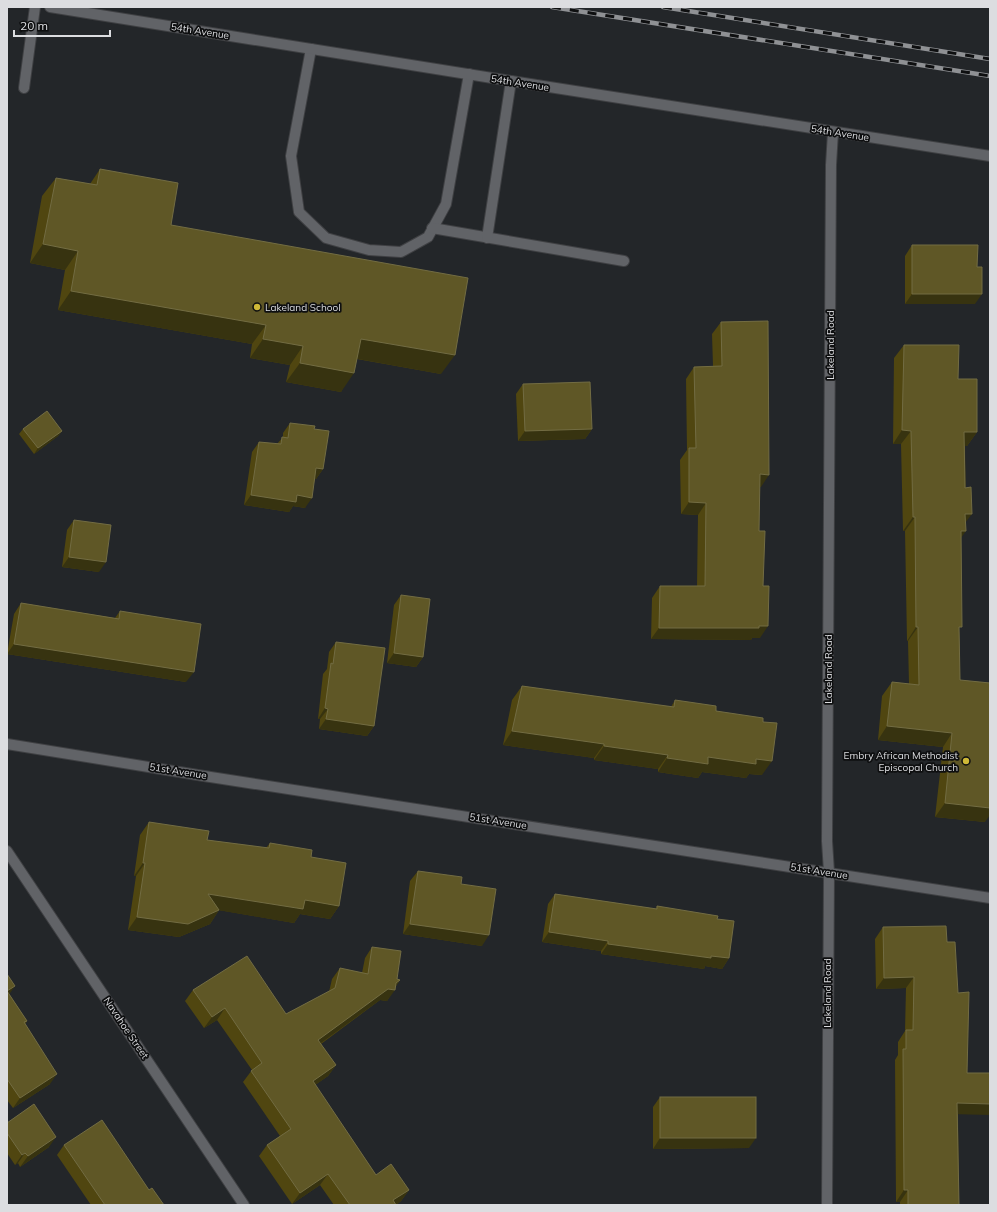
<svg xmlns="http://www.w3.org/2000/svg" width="997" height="1212" viewBox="0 0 997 1212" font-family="Mulish,sans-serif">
	<rect width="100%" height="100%" fill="#232629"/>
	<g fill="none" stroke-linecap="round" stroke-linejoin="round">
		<defs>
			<g id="lane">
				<polyline points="311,49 291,156 299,212 326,238 369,250 401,252 428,237 446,204 469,74"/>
				<polyline points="24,88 35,7"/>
				<polyline points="432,228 624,261"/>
				<polyline points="487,238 511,81"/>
			</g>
			<g id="street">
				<polyline points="50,7 511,81 990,156"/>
				<polyline points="7,744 204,776 990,898"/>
				<polyline points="7,851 244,1205"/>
				<polyline points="827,1205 829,872 827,841 831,165 833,132"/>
			</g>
		</defs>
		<use href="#lane" stroke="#3f4043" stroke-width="12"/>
		<use href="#street" stroke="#3f4043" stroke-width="12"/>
		<use href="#lane" stroke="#616367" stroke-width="10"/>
		<use href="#street" stroke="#616367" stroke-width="10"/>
		<defs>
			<g id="rail">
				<polyline points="552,7 990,76"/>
				<polyline points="663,7 990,59"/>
			</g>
		</defs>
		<use href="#rail" stroke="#8f9194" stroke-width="4.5"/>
		<use href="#rail" stroke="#0e0f10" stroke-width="3" stroke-dasharray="9" stroke-linecap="butt"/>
	</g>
	<g fill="#504610">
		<polygon points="100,169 171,225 441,374 357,359 341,392 286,382 290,365 250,358 252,344 58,310 65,270 30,263 42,196 56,178 90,184"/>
		<polygon points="912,245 975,304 905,304 905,256"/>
		<polygon points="721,322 761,487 759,486 759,531 760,638 752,638 751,640 651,639 652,598 660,586 697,586 698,515 681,514 680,460 687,450 686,379 694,367 713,366 712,334"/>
		<polygon points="904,345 958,379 977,432 967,446 965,446 966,522 961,537 959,631 960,680 985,822 935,817 943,747 878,740 882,696 892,682 909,684 908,641 907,641 905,531 903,531 901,444 893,444 894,358"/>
		<polygon points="523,384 592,429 585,439 518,441 516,394"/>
		<polygon points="290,423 314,429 323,469 316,479 315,479 305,508 293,506 289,512 244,505 252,452 259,442 277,444 283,437 283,433"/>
		<polygon points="23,429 62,431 58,436 34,454 19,434"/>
		<polygon points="74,520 99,572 62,567 67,530"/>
		<polygon points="401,595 423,657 416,667 387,663 394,605"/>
		<polygon points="21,603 115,618 120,611 186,682 7,654 14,614"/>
		<polygon points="336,642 374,726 367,736 319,729 320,719 318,719 323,674 327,669 329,652"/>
		<polygon points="522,686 671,707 675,700 716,711 763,722 762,775 749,774 746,778 702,772 698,778 658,772 658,769 594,760 594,758 503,745 512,700"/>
		<polygon points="149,822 207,840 266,848 270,843 311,857 339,906 330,919 300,914 294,923 219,910 210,924 179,937 128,930 136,876 134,876 140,835"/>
		<polygon points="418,871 482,946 403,934 410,881"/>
		<polygon points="555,894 656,909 657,906 717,919 729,958 722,969 705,966 704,969 601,954 601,951 542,942 548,904"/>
		<polygon points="883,927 947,942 958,1114 959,1205 900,1205 900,1202 896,1202 895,1060 898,1055 898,1042 905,1031 906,988 876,989 875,939"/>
		<polygon points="372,947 397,979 400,980 396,986 387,1001 380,1000 321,1044 336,1065 328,1076 315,1085 376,1175 409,1190 401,1201 396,1205 334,1205 320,1185 292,1204 259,1156 267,1145 280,1136 243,1082 252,1070 217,1020 204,1028 185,1001 193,990 286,1014 329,992 332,979 340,968 362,973 365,958"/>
		<polygon points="7,974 9,994 27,1021 25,1024 50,1084 13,1108 7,1100"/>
		<polygon points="660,1097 749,1148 653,1149 653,1107"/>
		<polygon points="7,1123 49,1147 20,1167 18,1163 15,1165 7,1153"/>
		<polygon points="64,1145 149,1190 164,1205 91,1205 57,1155"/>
	</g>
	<g fill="#373310">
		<polygon points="43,244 78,251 65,270 30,263"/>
		<polygon points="71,291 266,325 252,344 58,310"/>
		<polygon points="912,294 982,294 975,304 905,304"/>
		<polygon points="263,339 303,346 290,365 250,358"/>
		<polygon points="361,339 455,355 441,374 347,357"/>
		<polygon points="300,363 354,373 341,392 286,382"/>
		<polygon points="592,429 585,439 518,441 525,431"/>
		<polygon points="902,430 911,431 901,444 893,444"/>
		<polygon points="62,431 58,436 34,454 38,448"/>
		<polygon points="964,432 977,432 967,446 955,446"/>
		<polygon points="316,468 323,469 316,479 309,478"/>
		<polygon points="760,474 769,475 761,487 751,486"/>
		<polygon points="251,495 297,495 312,498 305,508 293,506 289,512 244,505"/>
		<polygon points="689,502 706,503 698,515 681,514"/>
		<polygon points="965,514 972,514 962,527"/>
		<polygon points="913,517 915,517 905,531 903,531"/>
		<polygon points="961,531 966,531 956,545"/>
		<polygon points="69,557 106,562 99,572 62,567"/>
		<polygon points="759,626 768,626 760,638 752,638 751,640 651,639 659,628"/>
		<polygon points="916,627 918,627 908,641 907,641"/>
		<polygon points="14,644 194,672 186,682 7,654"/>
		<polygon points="394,653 423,657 416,667 387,663"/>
		<polygon points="325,708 328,709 320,719 318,719"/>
		<polygon points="326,719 374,726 367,736 319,729"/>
		<polygon points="887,726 952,733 943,747 878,740"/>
		<polygon points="512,731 604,744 594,758 503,745"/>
		<polygon points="604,746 668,755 658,769 594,760"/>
		<polygon points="708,757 756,759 772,761 762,775 749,774 746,778 702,772 698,778 658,772 667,758"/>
		<polygon points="945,803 990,808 990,815 985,822 935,817"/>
		<polygon points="143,863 145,863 136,876 134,876"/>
		<polygon points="208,894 305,900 339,906 330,919 300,914 294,923 199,907"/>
		<polygon points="219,910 210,924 179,937 128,930 137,917"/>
		<polygon points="410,924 489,935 482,946 403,934"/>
		<polygon points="549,932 608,941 601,951 542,942"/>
		<polygon points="608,944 711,956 729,958 722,969 705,966 704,969 601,954"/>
		<polygon points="914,977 906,988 876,989 884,978"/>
		<polygon points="400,980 393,990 395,990 387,1001 380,1000 310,1051 318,1040"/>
		<polygon points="15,986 8,996 7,991"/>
		<polygon points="225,1008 217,1020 204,1028 212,1017"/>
		<polygon points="336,1065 328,1076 305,1092 313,1081"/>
		<polygon points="57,1074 50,1084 13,1108 20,1098"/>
		<polygon points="957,1103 990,1104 990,1115 949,1114"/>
		<polygon points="56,1137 49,1147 20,1167 28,1156"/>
		<polygon points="660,1138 756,1138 749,1148 653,1149"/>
		<polygon points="25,1153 18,1163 15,1165 22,1155"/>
		<polygon points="328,1174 320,1185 292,1204 300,1193"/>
		<polygon points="409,1190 401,1201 396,1205 393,1200"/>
		<polygon points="904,1190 908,1190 900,1202 896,1202"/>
	</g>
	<g fill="#5f5726" stroke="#726c43">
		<polygon points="100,169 178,183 171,225 468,278 455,355 361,339 354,373 300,363 303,346 263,339 266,325 71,291 78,251 43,244 56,178 97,185"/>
		<polygon points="912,245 978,245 977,267 982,267 982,294 912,294"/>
		<polygon points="768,321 769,475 760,474 759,531 765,531 763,586 769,586 768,626 759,626 759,628 659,628 660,586 705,586 706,503 689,502 689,448 696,448 694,367 722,366 721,322"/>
		<polygon points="904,345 959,345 958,379 977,379 977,432 964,432 965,488 971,487 972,514 965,514 966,531 961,531 962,627 959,627 960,680 990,683 990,808 945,803 952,733 887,726 892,682 919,685 918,627 916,627 915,517 913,517 911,431 902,430"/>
		<polygon points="590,382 592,429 525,431 523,384"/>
		<polygon points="47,411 62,431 38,448 23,429"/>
		<polygon points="290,423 315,426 314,429 329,431 323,469 316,468 312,498 297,495 296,502 251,495 259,442 281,444 282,437 288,438"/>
		<polygon points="74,520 111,525 106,562 69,557"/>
		<polygon points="401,595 430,599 423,657 394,653"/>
		<polygon points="21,603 119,619 120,611 201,624 194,672 14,644"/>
		<polygon points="336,642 385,648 374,726 326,719 328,709 325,708 331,663 333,664"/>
		<polygon points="522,686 674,707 675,700 716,706 716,711 763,718 763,722 777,723 772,761 756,759 756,764 708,757 708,764 667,758 668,755 604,746 604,744 512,731"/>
		<polygon points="149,822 209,831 207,840 269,848 270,843 312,850 311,857 346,863 339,906 305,900 303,909 208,894 219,910 188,924 137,917 145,863 143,863"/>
		<polygon points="418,871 462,877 461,884 496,889 489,935 410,924"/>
		<polygon points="555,894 657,909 657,906 718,916 717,919 734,921 729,958 711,956 711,958 608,944 608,941 549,932"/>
		<polygon points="946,926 947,942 955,942 958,993 969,992 967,1073 990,1073 990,1104 957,1103 959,1205 908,1205 908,1190 904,1190 903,1049 906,1049 906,1030 913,1030 914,977 884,978 883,927"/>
		<polygon points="372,947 401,951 397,979 400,980 396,983 395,990 388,989 318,1040 336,1065 313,1081 376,1175 391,1164 409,1190 393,1200 396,1205 350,1205 328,1174 300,1193 267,1145 291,1129 251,1071 262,1063 225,1008 212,1017 193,990 247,956 286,1014 335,988 340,968 368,974"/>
		<polygon points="7,974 15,986 7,991"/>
		<polygon points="7,991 27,1021 24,1022 57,1074 20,1098 7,1079"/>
		<rect x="660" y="1097" width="96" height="41"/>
		<polygon points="34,1104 56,1137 28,1156 25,1153 22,1155 7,1133 7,1123"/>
		<polygon points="102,1120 149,1190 152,1188 164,1205 105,1205 64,1145"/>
	</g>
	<g fill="#ceb837" stroke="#0e0f10" stroke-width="1.5">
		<circle cx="257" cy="307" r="4"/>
		<circle cx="966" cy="761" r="4"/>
	</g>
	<g text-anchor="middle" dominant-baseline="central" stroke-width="3.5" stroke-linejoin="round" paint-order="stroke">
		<g font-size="10" fill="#dcdde0" stroke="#0e0f10">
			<text transform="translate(200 31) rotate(9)">54th Avenue</text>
			<text transform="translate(520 83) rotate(9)">54th Avenue</text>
			<text transform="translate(840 133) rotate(9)">54th Avenue</text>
			<text transform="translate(830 345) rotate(-90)">Lakeland Road</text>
			<text transform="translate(828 669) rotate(-90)">Lakeland Road</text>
			<text transform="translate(178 771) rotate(9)">51st Avenue</text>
			<text transform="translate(498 821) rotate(9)">51st Avenue</text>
			<text transform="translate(819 871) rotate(9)">51st Avenue</text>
			<text transform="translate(827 993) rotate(-90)">Lakeland Road</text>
			<text transform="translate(126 1028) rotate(56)">Navahoe Street</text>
		</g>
		<g font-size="10" fill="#dcdde0" stroke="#0e0f10" text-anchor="start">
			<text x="265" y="307">Lakeland School</text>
			<text x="958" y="755" text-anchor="end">Embry African Methodist<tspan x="958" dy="12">Episcopal Church</tspan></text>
		</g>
	</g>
	<rect width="997" height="1212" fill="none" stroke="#dcdde0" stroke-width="16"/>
	<path d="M14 30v6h96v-6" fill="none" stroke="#dcdde0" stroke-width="2"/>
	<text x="20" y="30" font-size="12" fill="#dcdde0" stroke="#0e0f10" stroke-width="3" paint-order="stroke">20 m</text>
</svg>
